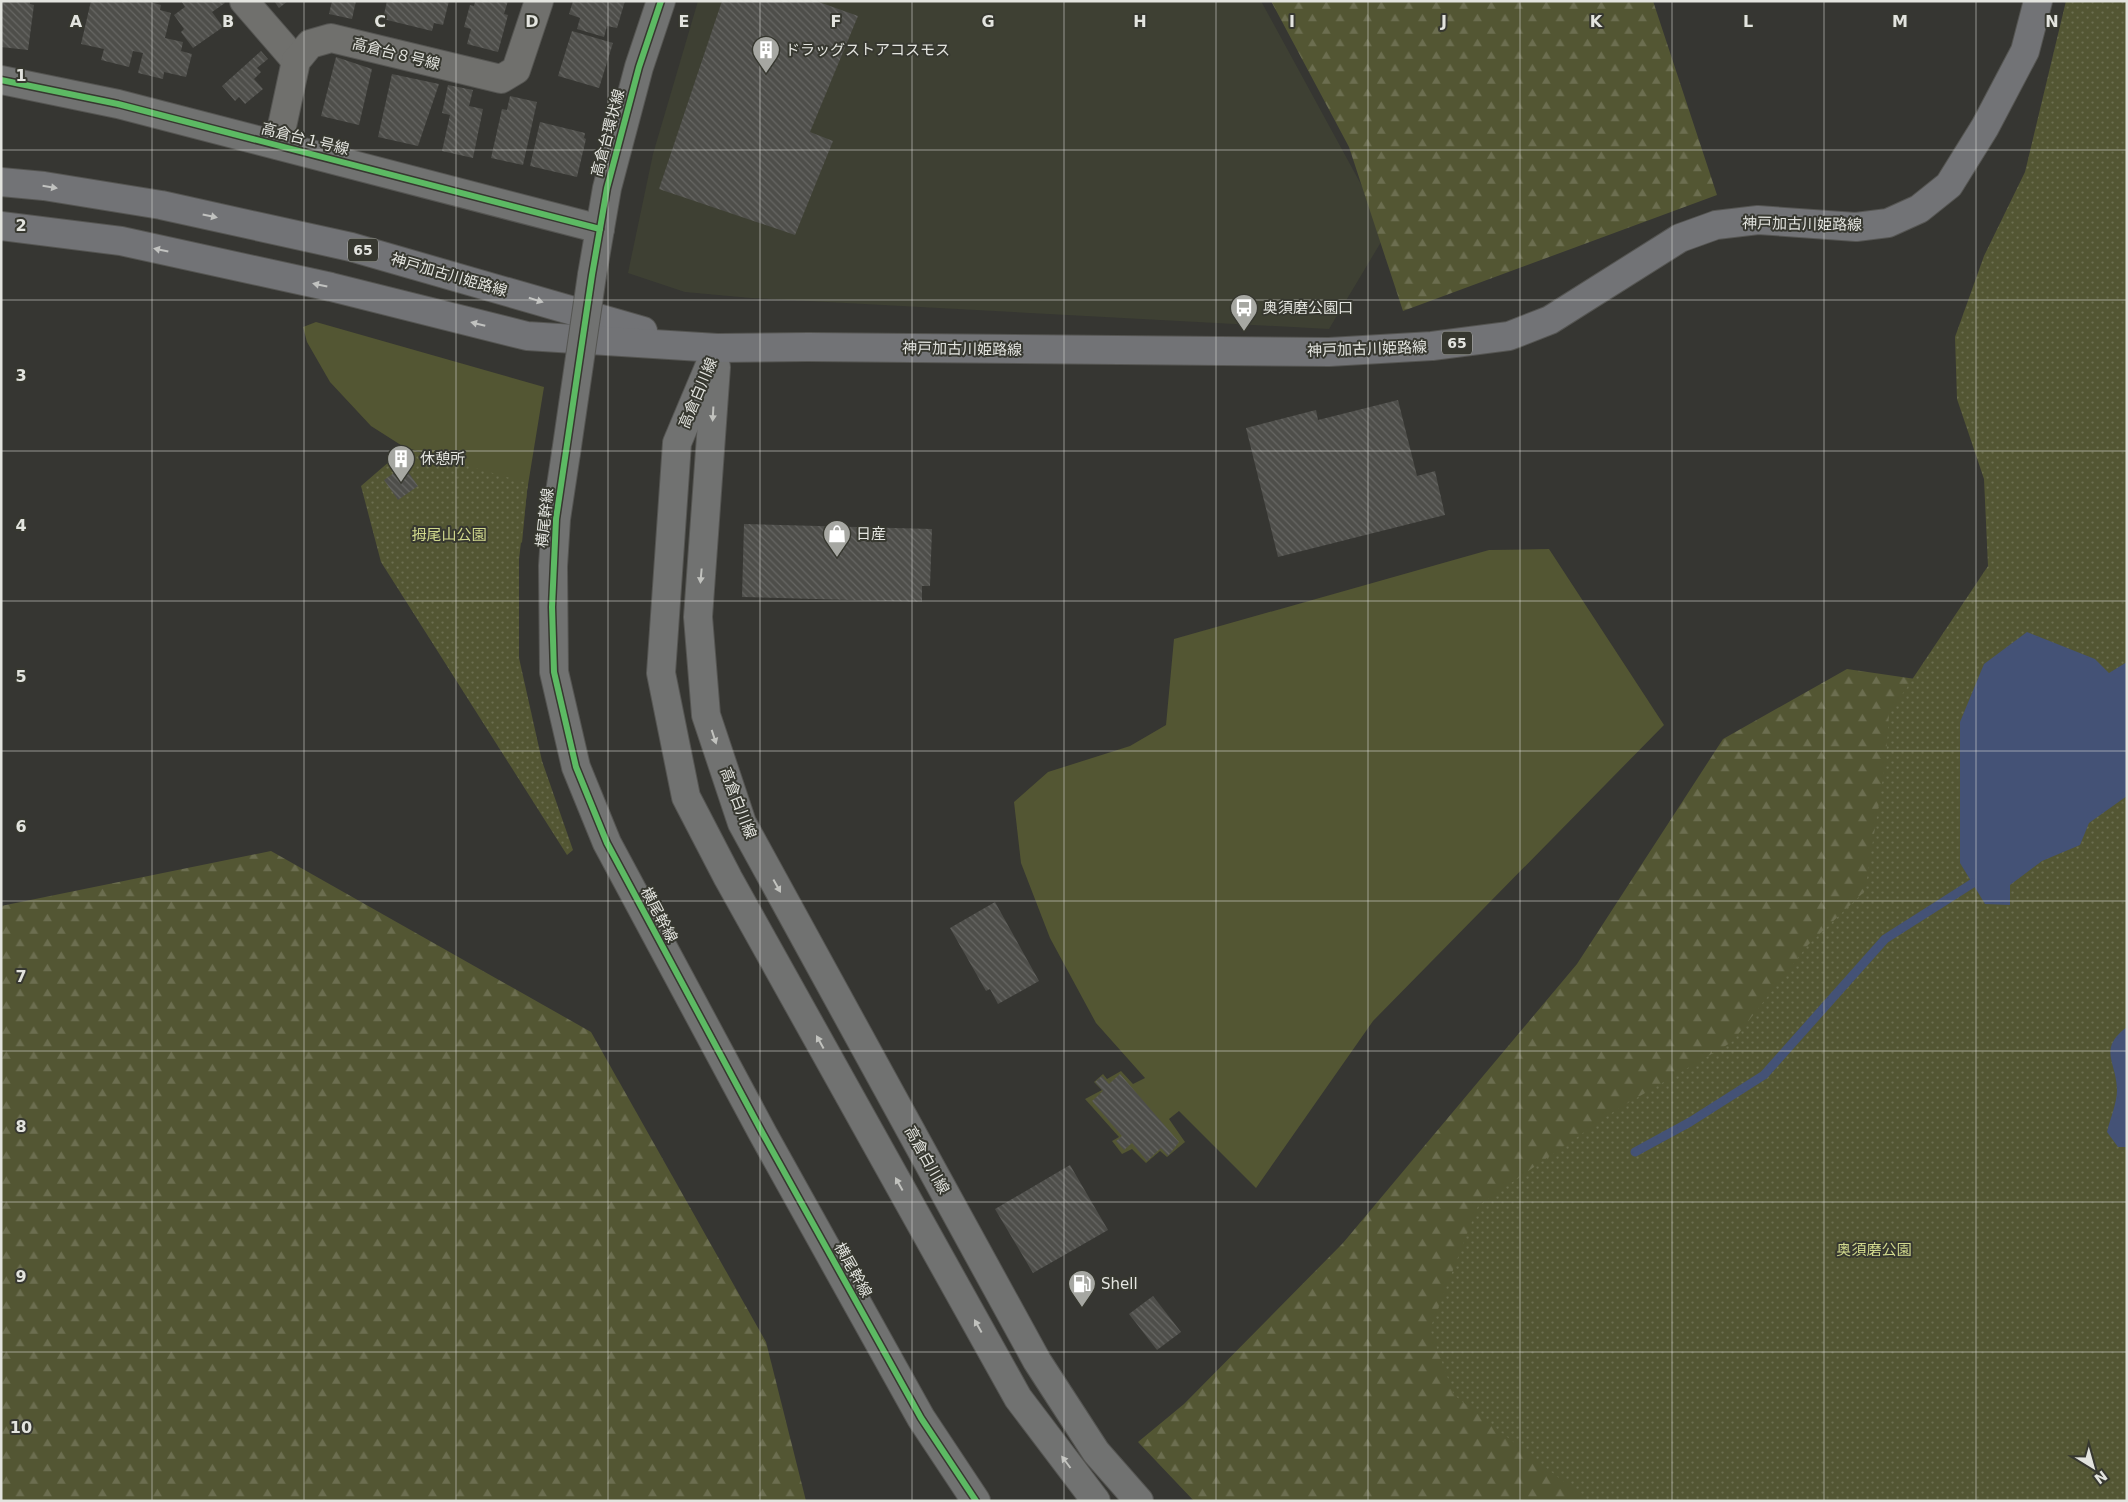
<svg xmlns="http://www.w3.org/2000/svg" width="2128" height="1502" viewBox="0 0 2128 1502" font-family="'DejaVu Sans','Noto Sans JP',sans-serif">
	<defs>
		<pattern id="forest-firs" width="22" height="20" patternUnits="userSpaceOnUse" patternTransform="scale(1.25)"><rect width="22" height="20" fill="#535633"/><path d="M5 1l3.5 6h-7zM16 11l3.5 6h-7z" fill="#6c6e50"/></pattern>
		<pattern id="park-dots" width="8" height="8" patternUnits="userSpaceOnUse" patternTransform="scale(1.25)"><rect width="8" height="8" fill="#535633"/><path d="M2 2h.1M6 6h.1" fill="none" stroke="#6c6e50" stroke-width="1.8" stroke-linecap="round"/></pattern>
		<pattern id="building-back-hatch" width="6" height="6" patternUnits="userSpaceOnUse" patternTransform="scale(1.25)"><rect width="6" height="6" fill="#4e4e4a"/><path d="M-1 5l2 2M0 0l6 6M5-1l2 2" fill="none" stroke="#676764"/></pattern>
	</defs>
	<rect width="100%" height="100%" fill="#363632"/>
	<polygon fill="#3e4033" points="698,1 1261,1 1387,232 1329,329 751,298 685,292 628,273 653,154"/>
	<g fill="#535633">
		<polygon points="316,322 544,387 527,491 522,543 513,536 452,461 404,447 371,426 330,382 307,342 303,327"/>
		<polygon points="1549,549 1664,725 1373,1021 1256,1188 1179,1111 1169,1119 1185,1142 1167,1157 1160,1151 1146,1163 1132,1149 1122,1154 1112,1141 1119,1137 1085,1099 1102,1090 1094,1082 1103,1074 1107,1079 1121,1071 1133,1084 1145,1078 1096,1023 1050,938 1021,863 1014,802 1048,772 1130,746 1166,725 1174,639 1489,550"/>
	</g>
	<g fill="url(#forest-firs)">
		<polygon points="1271,1 1653,1 1717,195 1403,311 1349,147"/>
		<polygon points="1847,669 1943,683 2127,1501 1194,1501 1138,1442 1184,1404 1343,1243 1577,964 1723,739"/>
		<polygon points="271,851 591,1032 766,1342 806,1501 1,1501 1,906"/>
	</g>
	<g fill="url(#park-dots)">
		<polygon points="2066,1 2127,1 2127,1501 1588,1501 1454,1395 1430,1329 1478,1206 1616,1110 1732,1042 1808,945 1865,891 1886,759 1889,714 1988,566 1984,479 1957,399 1955,337 1984,256 2025,172"/>
		<polygon points="405,448 528,483 519,559 519,658 542,761 573,850 567,855 381,562 361,486"/>
	</g>
	<g fill="#445276">
		<polygon points="2027,632 2095,659 2109,673 2127,662 2127,796 2089,823 2080,845 2042,861 2010,885 2010,905 1985,904 1960,863 1960,722 1984,664"/>
		<path d="M2127,1027v120h-9l-11,-15c3,-13 10,-29 10,-42 0,-28 -20,-41 10,-63z"/>
	</g>
	<g fill="none" stroke-linecap="round" stroke-linejoin="round">
		<polyline stroke="#445276" stroke-width="9" points="1635,1152 1690,1122 1764,1075 1885,939 1973,883"/>
	</g>
	<g fill="url(#building-back-hatch)">
		<polygon points="1,1 30,1 30,4 34,5 28,50 1,47"/>
		<polygon points="91,1 147,1 161,5 160,10 171,13 165,38 183,42 181,51 192,54 186,77 164,72 163,79 138,73 143,53 133,51 129,67 101,60 104,49 81,44"/>
		<polygon points="181,1 223,1 225,3 212,12 223,27 193,48 181,32 184,29 174,15 185,7"/>
		<polygon points="274,1 288,1 279,8"/>
		<polygon points="332,1 356,1 352,19 329,14"/>
		<polygon points="387,1 397,2 449,1 443,25 434,23 432,31 383,19"/>
		<polygon points="475,1 508,1 504,14 508,15 498,52 467,44 471,29 464,27 470,5 474,6"/>
		<polygon points="573,1 625,1 617,28 607,26 604,37 577,29 580,18 569,14"/>
		<polygon points="722,1 816,1 858,16 810,132 833,141 795,235 659,189"/>
		<polygon points="572,31 613,43 599,88 558,76"/>
		<polygon points="261,51 268,59 257,68 261,72 254,79 263,89 245,104 239,97 235,101 222,86"/>
		<polygon points="336,57 372,69 359,125 321,116"/>
		<polygon points="392,74 439,84 418,146 378,137"/>
		<polygon points="448,85 473,90 469,106 483,109 473,158 442,151 450,115 442,113"/>
		<polygon points="510,96 537,102 523,165 491,158 502,109 507,110"/>
		<polygon points="540,122 585,133 584,138 586,139 577,177 530,166"/>
		<polygon points="1398,400 1417,476 1435,471 1445,515 1278,557 1246,428 1316,410 1318,420"/>
		<polygon points="404,466 418,486 398,500 384,480"/>
		<polygon points="744,524 932,529 930,586 922,586 922,602 742,597"/>
		<polygon points="995,902 1039,981 998,1004 990,989 986,991 950,928"/>
		<polygon points="1120,1074 1179,1142 1168,1156 1161,1148 1147,1161 1132,1143 1124,1150 1116,1141 1122,1136 1092,1101 1103,1091 1095,1082 1102,1076 1109,1084"/>
		<polygon points="1070,1165 1108,1230 1033,1273 995,1209"/>
		<polygon points="1153,1296 1181,1332 1157,1350 1129,1314"/>
	</g>
	<g fill="none" stroke-linecap="round" stroke-linejoin="round">
		<defs>
			<g id="street">
				<polyline points="244,1 296,61"/>
				<polyline points="278,145 296,61 310,44 331,38 501,79 516,70 539,1"/>
			</g>
			<g id="secondary">
				<polyline points="1,80 118,104 600,229"/>
				<polyline points="592,275 607,188 639,67 661,1"/>
				<polyline points="717,348 677,443 661,673 686,797 728,878 1018,1398 1096,1501"/>
				<polyline points="716,367 698,617 706,715 742,823 1037,1361 1096,1452 1139,1501"/>
				<polyline points="566,453 556,519 553,566 554,672 576,767 607,843 763,1134 921,1418 976,1501"/>
			</g>
			<g id="primary">
				<polyline points="1,182 44,186 161,205 351,247 643,331"/>
				<polyline points="1,226 121,241 331,287 527,336 717,348 808,347 1329,352 1432,346 1509,336 1550,320 1680,238 1716,225 1758,220 1856,227 1888,223 1919,209 1949,185 1985,127 2025,51 2038,1"/>
			</g>
		</defs>
		<use href="#street" stroke="#555552" stroke-width="30"/>
		<use href="#secondary" stroke="#555552" stroke-width="30"/>
		<use href="#primary" stroke="#555552" stroke-width="30"/>
		<use href="#street" stroke="#70706d" stroke-width="28"/>
		<use href="#secondary" stroke="#717271" stroke-width="28"/>
		<use href="#primary" stroke="#727376" stroke-width="28"/>
		<defs>
			<polyline id="secondary-bridge" points="566,453 592,275"/>
		</defs>
		<use href="#secondary-bridge" stroke="#555552" stroke-width="30" stroke-linecap="butt"/>
		<use href="#secondary-bridge" stroke="#717271" stroke-width="28"/>
		<defs>
			<g id="cycleway">
				<polyline points="661,1 639,67 607,188 592,275 556,519 552,607 554,672 576,767 607,843 763,1134 921,1418 976,1501"/>
				<polyline points="1,80 118,104 600,229"/>
			</g>
		</defs>
		<use href="#cycleway" stroke="#373830" stroke-width="9"/>
		<use href="#cycleway" stroke="#5cba63" stroke-width="6"/>
	</g>
	<defs><path id="oneway-solid" d="M-6-.8H1V-3.2L6.5 0L1 3.2V.8H-6Z" transform="scale(1.25)"/></defs>
	<g fill="#c1c2c0">
		<use href="#oneway-solid" transform="translate(50 187) rotate(9)"/>
		<use href="#oneway-solid" transform="translate(210 216) rotate(12)"/>
		<use href="#oneway-solid" transform="translate(161 250) rotate(-168)"/>
		<use href="#oneway-solid" transform="translate(320 285) rotate(-168)"/>
		<use href="#oneway-solid" transform="translate(536 300) rotate(17)"/>
		<use href="#oneway-solid" transform="translate(478 324) rotate(-166)"/>
	</g>
	<g fill="#c1c2be">
		<use href="#oneway-solid" transform="translate(713 414) rotate(93)"/>
		<use href="#oneway-solid" transform="translate(701 576) rotate(95)"/>
		<use href="#oneway-solid" transform="translate(714 737) rotate(72)"/>
		<use href="#oneway-solid" transform="translate(777 886) rotate(61)"/>
		<use href="#oneway-solid" transform="translate(820 1042) rotate(-119)"/>
		<use href="#oneway-solid" transform="translate(899 1184) rotate(-119)"/>
		<use href="#oneway-solid" transform="translate(978 1326) rotate(-119)"/>
		<use href="#oneway-solid" transform="translate(1066 1462) rotate(-127)"/>
	</g>
	<path fill="none" stroke="#e3e4df" stroke-width="1" stroke-opacity="0.55" d="M152,1v1500M304,1v1500M456,1v1500M608,1v1500M760,1v1500M912,1v1500M1064,1v1500M1216,1v1500M1368,1v1500M1520,1v1500M1672,1v1500M1824,1v1500M1976,1v1500M1,150h2126M1,300h2126M1,451h2126M1,601h2126M1,751h2126M1,901h2126M1,1051h2126M1,1202h2126M1,1352h2126"/>
	<defs>
		<symbol id="building-pin" viewBox="-11 -11 22 30"><path d="M0 17L-7.5 6A9.5 9.5 0 1 1 7.5 6Z" fill="#a6a7a2" stroke="#373830"/><path d="M-4-6H4V6H1V3H-1V6H-4ZM-2.5-4.3h1.7v1.8h-1.7ZM.8-4.3h1.7v1.8H.8ZM-2.5-1h1.7V.8h-1.7ZM.8-1h1.7V.8H.8Z" fill="#fff"/></symbol>
		<symbol id="bus-pin" viewBox="-11 -11 22 30"><path d="M0 17L-7.5 6A9.5 9.5 0 1 1 7.5 6Z" fill="#a6a7a2" stroke="#373830"/><path d="M-5-6H5V4H4V6H2V4H-2V6H-4V4H-5ZM-3.5-4V0h7V-4ZM-3.5 1.2v1.5H-2V1.2ZM2 1.2v1.5H3.5V1.2Z" fill="#fff"/></symbol>
		<symbol id="shop-pin" viewBox="-11 -11 22 30"><path d="M0 17L-7.5 6A9.5 9.5 0 1 1 7.5 6Z" fill="#a6a7a2" stroke="#373830"/><path d="M-5-2.5h2.3a2.7 3.5 0 0 1 5.4 0H5L5.5 6h-11ZM-1.5-2.5h3a1.5 2.3 0 0 0-3 0Z" fill="#fff"/></symbol>
		<symbol id="fuel-pin" viewBox="-11 -11 22 30"><path d="M0 17L-7.5 6A9.5 9.5 0 1 1 7.5 6Z" fill="#a6a7a2" stroke="#373830"/><path d="M-5.5-6h7V0h2V4h1.3V-2.5L3-4.5l.8-.8L6-3V5H2.5V1h-1V6h-7ZM-4.2-4.7v3.2H.2V-4.7Z" fill="#fff"/></symbol>
	</defs>
	<g fill-rule="evenodd">
		<use href="#building-pin" x="750" y="34" width="32" height="43"/>
		<use href="#bus-pin" x="1228" y="292" width="32" height="43"/>
		<use href="#building-pin" x="385" y="443" width="32" height="43"/>
		<use href="#shop-pin" x="821" y="518" width="32" height="43"/>
		<use href="#fuel-pin" x="1066" y="1268" width="32" height="43"/>
	</g>
	<g text-anchor="middle" dominant-baseline="central" stroke-width="4" stroke-linejoin="round" paint-order="stroke">
		<g fill="#373830" stroke="#afb0aa" stroke-width="1">
			<rect x="348" y="238.5" width="30" height="23" rx="4"/>
			<rect x="1442" y="331.5" width="30" height="23" rx="4"/>
		</g>
		<g font-size="14" font-weight="bold" fill="#e3e4df">
			<text x="363" y="250">65</text>
			<text x="1457" y="343">65</text>
		</g>
		<g font-size="15" fill="#e3e4df" stroke="#373830" text-anchor="start">
			<text x="785" y="50">ドラッグストアコスモス</text>
			<text x="1263" y="308">奥須磨公園口</text>
			<text x="420" y="459">休憩所</text>
			<text x="856" y="534">日産</text>
			<text x="1101" y="1284">Shell</text>
		</g>
		<g font-size="15" fill="#e3e4df" stroke="#373830">
			<text transform="translate(396 54) rotate(14)">高倉台８号線</text>
			<text transform="translate(608 133) rotate(-75)">高倉台環状線</text>
			<text transform="translate(305 139) rotate(14)">高倉台１号線</text>
			<text transform="translate(1802 224) rotate(1)">神戸加古川姫路線</text>
			<text transform="translate(449 275) rotate(16)">神戸加古川姫路線</text>
			<text transform="translate(962 349) rotate(1)">神戸加古川姫路線</text>
			<text transform="translate(1367 349) rotate(-2)">神戸加古川姫路線</text>
			<text transform="translate(698 393) rotate(-67)">高倉白川線</text>
			<text transform="translate(545 518) rotate(-84)">横尾幹線</text>
			<text transform="translate(738 803) rotate(69)">高倉白川線</text>
			<text transform="translate(659 915) rotate(62)">横尾幹線</text>
			<text transform="translate(927 1160) rotate(61)">高倉白川線</text>
			<text transform="translate(853 1270) rotate(61)">横尾幹線</text>
		</g>
		<g font-size="15" fill="#d1d98d" stroke="#373830">
			<text x="449" y="535">拇尾山公園</text>
			<text x="1874" y="1250">奥須磨公園</text>
		</g>
	</g>
	<g font-size="16" text-anchor="middle" font-weight="bold" fill="#e3e4df" stroke="#373830" stroke-width="4" stroke-linejoin="round" paint-order="stroke">
		<text x="76" y="27">A</text>
		<text x="228" y="27">B</text>
		<text x="380" y="27">C</text>
		<text x="532" y="27">D</text>
		<text x="684" y="27">E</text>
		<text x="836" y="27">F</text>
		<text x="988" y="27">G</text>
		<text x="1140" y="27">H</text>
		<text x="1292" y="27">I</text>
		<text x="1444" y="27">J</text>
		<text x="1596" y="27">K</text>
		<text x="1748" y="27">L</text>
		<text x="1900" y="27">M</text>
		<text x="2052" y="27">N</text>
		<text x="21" y="81">1</text>
		<text x="21" y="231">2</text>
		<text x="21" y="381">3</text>
		<text x="21" y="531">4</text>
		<text x="21" y="682">5</text>
		<text x="21" y="832">6</text>
		<text x="21" y="982">7</text>
		<text x="21" y="1132">8</text>
		<text x="21" y="1282">9</text>
		<text x="21" y="1433">10</text>
	</g>
	<rect width="2128" height="1502" fill="none" stroke="#e3e4df" stroke-width="5"/>
	<g transform="translate(2093 1467) rotate(143)" stroke="#373830" stroke-width="4" paint-order="stroke">
	<path d="M0-4L9 19L0 12L-9 19Z" fill="#e3e4df"/>
	<text y="-8" font-size="14" font-weight="bold" text-anchor="middle" fill="#e3e4df">N</text>
	</g>
</svg>
